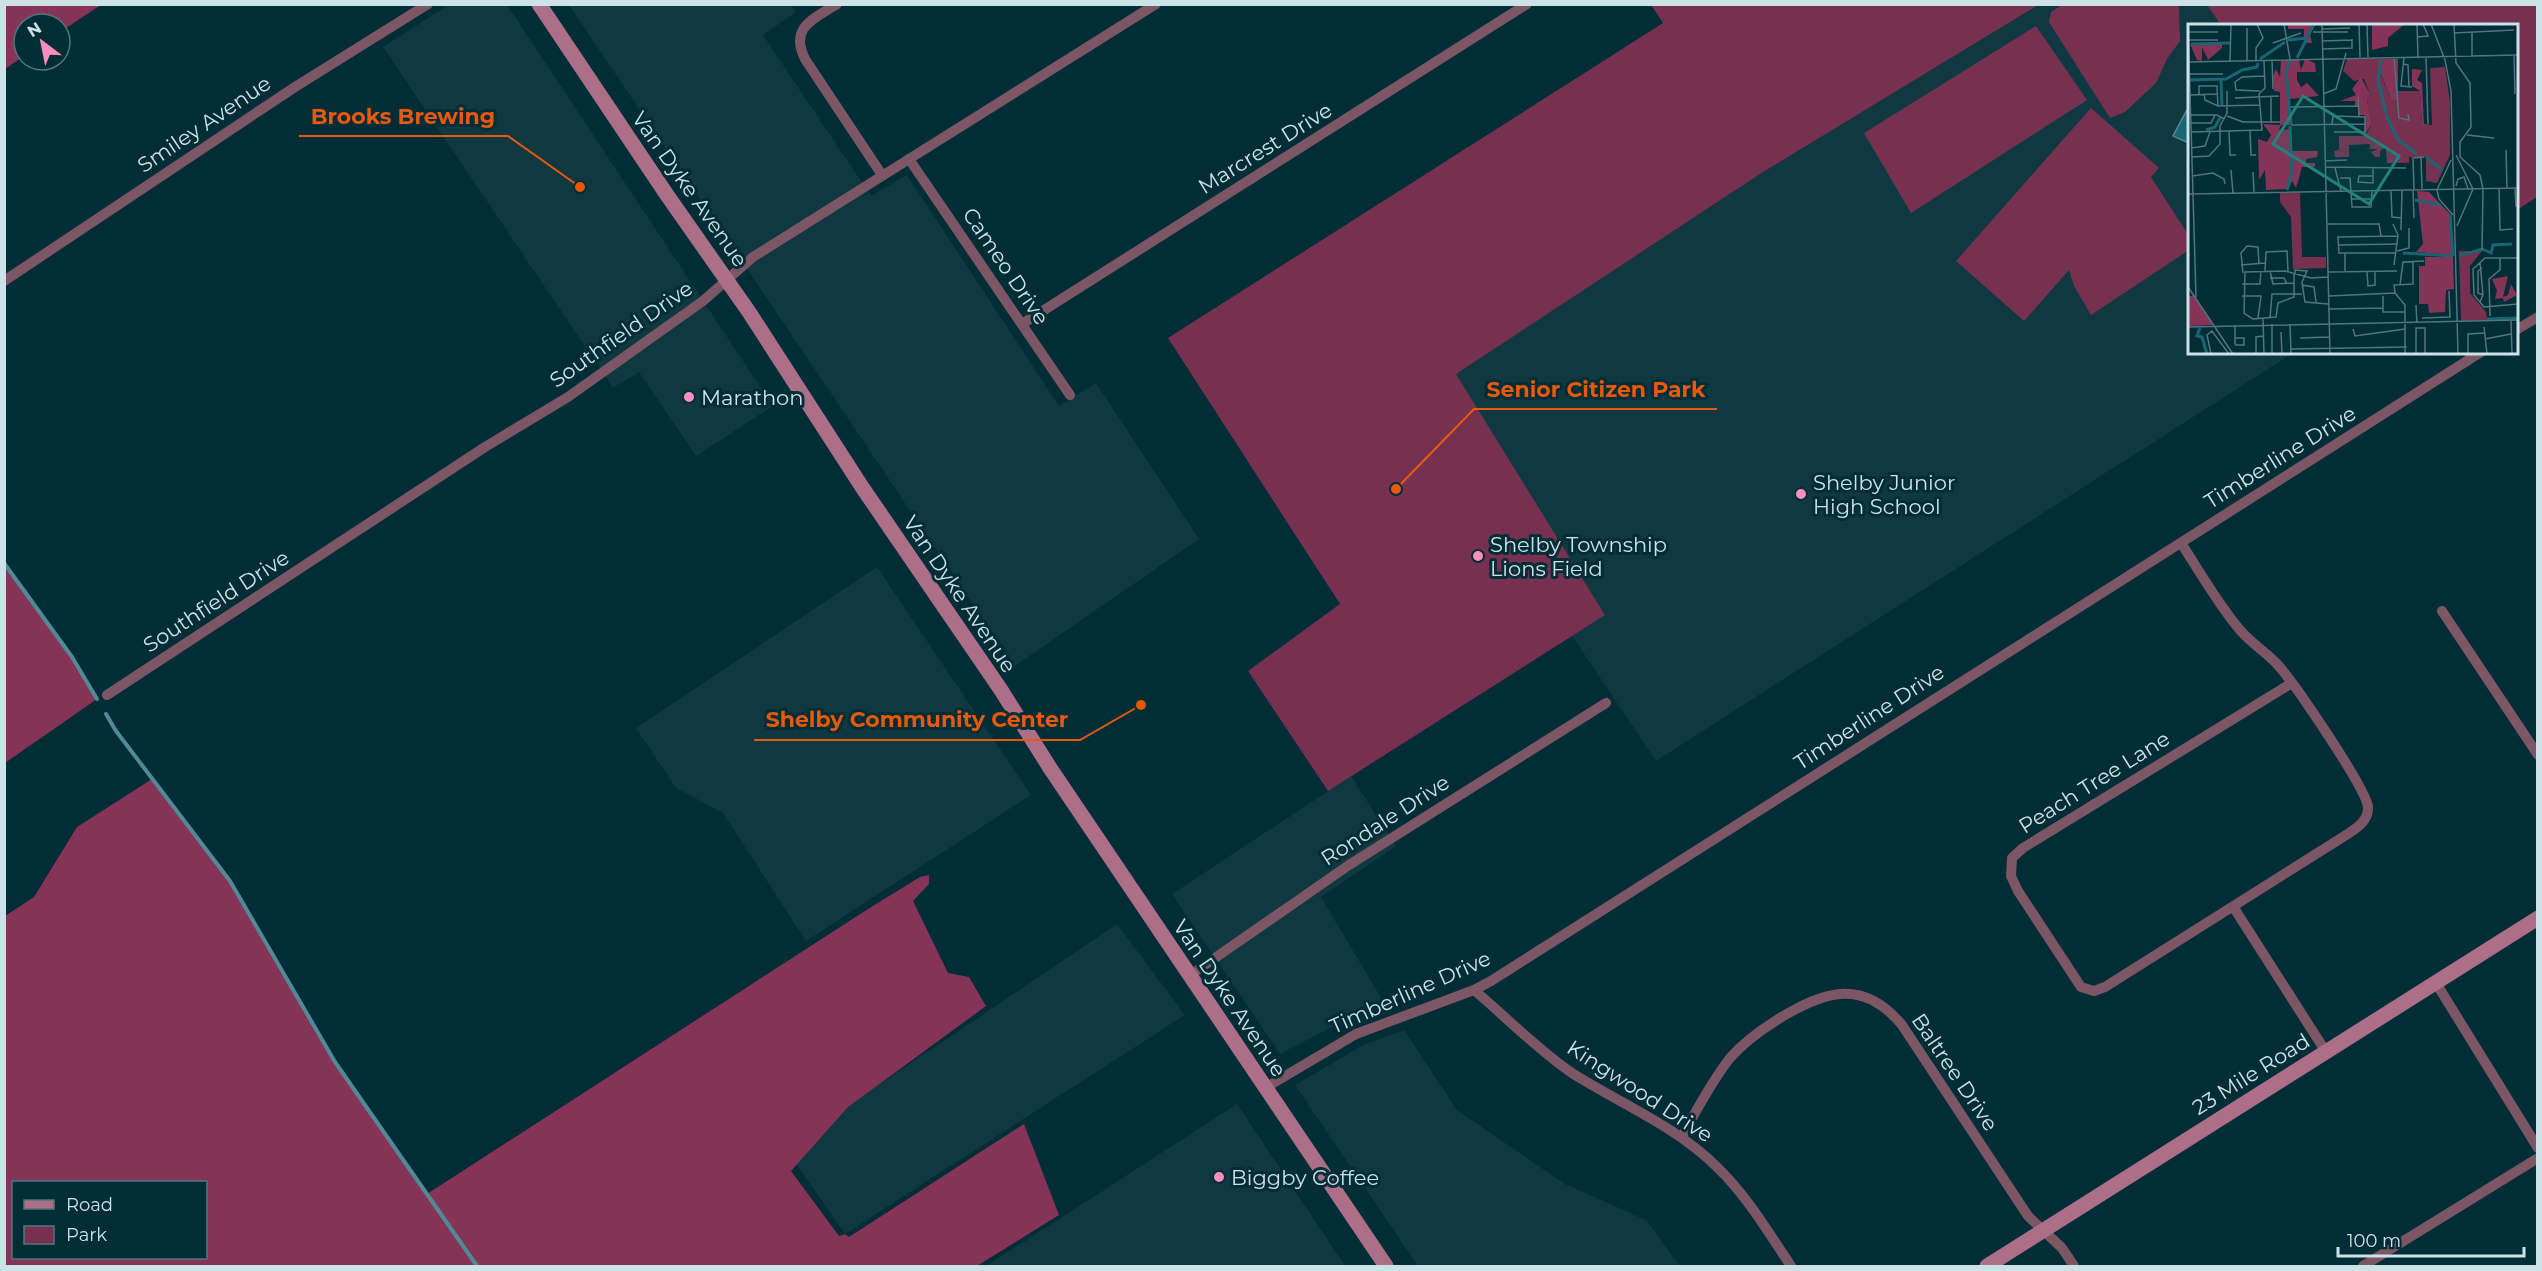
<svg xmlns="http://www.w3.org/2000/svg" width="2542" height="1271" viewBox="0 0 2542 1271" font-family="Montserrat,sans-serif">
	<rect width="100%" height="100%" fill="#002d36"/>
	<g fill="#103841">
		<polygon points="448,5 507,5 773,406 696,456 639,372 613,388 383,47"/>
		<polygon points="569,5 791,5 796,12 763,35 871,196 907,175 1059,406 1096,383 1199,539 1015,666"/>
		<polygon points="2038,5 2207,5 2221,25 2190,26 2190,352 2293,353 1656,761 1572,636 1605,615 1455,374 1760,174"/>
		<polygon points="877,567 1031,795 806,941 723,813 676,788 636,728"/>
		<polygon points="1351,776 1396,846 1321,897 1383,1001 1280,1054 1172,894"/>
		<polygon points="1117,924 1185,1015 845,1234 785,1148"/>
		<polygon points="1404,1030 1457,1110 1565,1184 1646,1220 1680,1266 1418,1266 1295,1085 1365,1044"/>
		<polygon points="1237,1104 1345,1266 986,1266"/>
	</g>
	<g fill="#773150">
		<polygon points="1651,5 2038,5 1760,174 1456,374 1605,615 1328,791 1248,671 1340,604 1168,338 1663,23"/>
		<polygon points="2062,5 2179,5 2180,41 2167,59 2156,83 2125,112 2110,118 2049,22 2051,12"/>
		<polygon points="2207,5 2537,5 2537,197 2517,210 2516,26 2221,25"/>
		<polygon points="2036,26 2087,100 1911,213 1864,133"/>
		<polygon points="2091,108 2159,168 2151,177 2189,236 2189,250 2091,315 2074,286 2069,270 2024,321 1956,261"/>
	</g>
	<g fill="#863358" fill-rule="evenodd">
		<polygon points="5,4 101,4 101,5 60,32 60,24 24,24 24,56 5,69"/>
		<polygon points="5,563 72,657 97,699 5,763"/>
		<path d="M152,779l78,102 105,181 92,132 441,-285 52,-32 9,-2v9l-16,17 35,72 21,4 17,29 -138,101 -57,64 48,65 6,-2 4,3 175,-113 35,91 -82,51h-972v-350l29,-19 43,-70zM14,1182h192v76h-192z"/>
	</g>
	<polygon fill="#1b6573" stroke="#508a96" stroke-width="1.5" points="2189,106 2189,143 2173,136"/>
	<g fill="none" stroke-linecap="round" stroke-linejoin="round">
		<g stroke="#508a96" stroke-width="4">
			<polyline points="4,563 72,657 97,699"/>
			<polyline points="106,714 116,731 230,881 335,1062 477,1266"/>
		</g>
		<g stroke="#7c5664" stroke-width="10">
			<path d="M837,4c-23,15 -48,23 -32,55l77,116"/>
			<polyline points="909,159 1070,395"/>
			<polyline points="4,281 295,87 428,4"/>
			<polyline points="1022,324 1527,4"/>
			<polyline points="2516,330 2538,317"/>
			<path d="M2181,543c19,29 37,61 59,87 11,13 26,22 37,34 16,17 89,124 91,143 1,15 -14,23 -25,30l-238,150 -11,4 -13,-4 -63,-96 -7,-15 1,-18 11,-10 269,-165"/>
			<polyline points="2442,611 2538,755"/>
			<polyline points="107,695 485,447 568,397 703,301 753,257 1156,4"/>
			<polyline points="2234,908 2326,1052"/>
			<polyline points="1189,976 1349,865 1606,703"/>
			<polyline points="2436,983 2538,1148"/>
			<path d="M1474,990c31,26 65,61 98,83 49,31 104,53 145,94 30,29 51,65 74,99"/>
			<polyline points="1265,1088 1356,1034 1474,990 1491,981 2481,352"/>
			<path d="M1682,1136c15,-26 29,-54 48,-78 14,-16 32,-29 50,-40 45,-27 83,-40 122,7l126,191 34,32 12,18"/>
			<polyline points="2363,1266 2538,1158"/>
		</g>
		<g stroke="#ac6f87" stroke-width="15">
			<polyline points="539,4 667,195 749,312 862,487 1001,690 1050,768 1386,1266"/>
			<polyline points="1987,1266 2538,918"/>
		</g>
	</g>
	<g fill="#fe8ebc" stroke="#002d36" stroke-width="2">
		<circle cx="689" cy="397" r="6"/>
		<circle cx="1801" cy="494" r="6"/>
		<circle cx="1478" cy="556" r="6"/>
		<circle cx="1219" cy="1177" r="6"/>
	</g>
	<g text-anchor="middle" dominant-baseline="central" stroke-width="6" stroke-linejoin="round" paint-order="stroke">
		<g font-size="21" fill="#cce2e7" stroke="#002d36">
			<text transform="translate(204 124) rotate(-34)">Smiley Avenue</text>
			<text transform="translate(1265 148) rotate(-32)">Marcrest Drive</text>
			<text transform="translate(690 189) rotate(55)">Van Dyke Avenue</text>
			<text transform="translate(1006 266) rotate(56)">Cameo Drive</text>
			<text transform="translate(621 334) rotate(-35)">Southfield Drive</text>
			<text transform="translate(2280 457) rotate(-32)">Timberline Drive</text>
			<text transform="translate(960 594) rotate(56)">Van Dyke Avenue</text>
			<text transform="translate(216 601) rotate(-33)">Southfield Drive</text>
			<text transform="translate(1869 717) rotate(-33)">Timberline Drive</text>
			<text transform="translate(2094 782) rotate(-32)">Peach Tree Lane</text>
			<text transform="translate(1385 820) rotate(-33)">Rondale Drive</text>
			<text transform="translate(1410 992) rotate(-24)">Timberline Drive</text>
			<text transform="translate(1230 998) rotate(56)">Van Dyke Avenue</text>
			<text transform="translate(1955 1072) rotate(56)">Baltree Drive</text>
			<text transform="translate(2251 1074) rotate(-32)">23 Mile Road</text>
			<text transform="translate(1640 1091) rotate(33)">Kingwood Drive</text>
		</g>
		<g font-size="21" fill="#cce2e7" stroke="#002d36" text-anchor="start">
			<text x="701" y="397">Marathon</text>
			<text x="1813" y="482">Shelby Junior<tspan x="1813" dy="24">High School</tspan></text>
			<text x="1490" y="544">Shelby Township<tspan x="1490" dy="24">Lions Field</tspan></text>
			<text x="1231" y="1177">Biggby Coffee</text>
		</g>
	</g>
	<g transform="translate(2188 24)">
		<rect width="330" height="330" fill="#002d36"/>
		<path d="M159,35h47l-13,16 11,27 6,-1v-10h22l2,34h10l-2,-57 15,-1 5,35v53l-13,28 -11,-2v-24h-17v6h-22l-1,-16 -6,4v6h-5l-4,-5 7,-3h-8v-5l-21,1v12h-14l-1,-6 5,-1v-14h26l7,-12 -5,-24 3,-6 -6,-15 -10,2 -11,-10zM92,169h20l2,64h24v11l-33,1 -2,-52 -11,-15zM271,227h23l-12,15v27l16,19 1,8 -26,1z" fill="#773150"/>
		<path d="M184,0h33l-17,14v8l-16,4zM100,1h26l-5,5 3,13h-8v-14h-16zM2,20h32v4l-14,12 -6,-13v14l-5,-1zM117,35l10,4 1,9h-19v8l4,7 6,-4 12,13 -29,3v26h-9l-2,5 12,-1v22h27l-1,6 -11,2v4h9v4h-13l-6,21 -4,-7 -3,8 -23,1 -1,-20 -6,10 -1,-41 9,3 4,-7 -8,-11 17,1v-33l-6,-1 -1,-15 3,-7 4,8 1,-17h18l2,10zM196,35h14v42l-6,1 -11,-28zM224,45l10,1 -5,10 5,3 2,41 8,1h-10l-2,-34 -8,-5zM173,53l9,17 -3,6 5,24 -7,10v-19h-6v-9h-4v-5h-15l16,-6 -4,-6zM229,167l12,1 22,23 1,40 -36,-3 7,-8zM237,233h28l1,32 -8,1 -1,22 -16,1 -1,-9h-9v-38h6zM320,252l-5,21 5,-2 3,-11 6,11 -13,7 -1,-4 -8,1 2,-9 -5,-11zM6,271l19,30 -25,1v-29z" fill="#863358"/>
		<path fill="none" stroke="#1b6573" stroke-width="3" d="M100,16l19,-2M3,20l39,-1M109,34l17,-34M72,35l25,-17M193,36l-3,21 8,32M102,37l-4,10 5,53M0,56l38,-1 16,-9 15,-3 1,-4M33,56l1,25M198,91l12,25 19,14M18,106l9,-3 5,-9M238,133l16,13M99,166l5,-16 -2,-48M227,176l26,5M262,191l3,41M215,229l50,3M271,232l23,-7 9,4 2,-8 19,-1M299,295l31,-1M12,304l-3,8 5,1 5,17"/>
		<path fill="none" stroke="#52757d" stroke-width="1.5" d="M0,0l8,273M96,0l6,35M134,0l8,330M171,0l1,33M179,0l1,33M229,0l1,33M243,0l14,36 6,31 7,263M266,0l2,39 14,20 1,44 -11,15v15l20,18 3,14M59,4v33M134,5l28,-1M0,8h30M125,8h35M284,8v25M266,9l60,-3M229,13l11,-1 -5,-12M1,16h29M134,17l30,-1M85,19l28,-10M135,25l29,-1v-9M326,31l1,39M206,33l5,61 10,2 -1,-6M216,33l-3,29 11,1M238,33l2,67M84,36l1,29M42,37l1,-37M68,37v-13l7,-10 -6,-14M0,38l330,-7M216,40l4,1 1,22M2,50h33M72,67l-24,-1 -1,-8 7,-5 22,-1M16,70l1,6 13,6 42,-1M135,70l13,-5 10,-36M2,71l27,-1M11,71v-9h18l1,20M83,73v25M170,73l1,19M47,74l44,-2M103,83l68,-1M3,91h26l7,4M39,92l16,6h37M3,99h20l4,-8M144,100l1,-8 32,1v15h-31M103,101l74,-1M41,107l1,24h6M62,107l1,24h5M3,108l71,-2 -3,-36 6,-6 -1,-28M279,111l27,3M3,124l14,-2 5,-14M318,126l1,38M268,131l17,34 -16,37M4,133l17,-1 11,-12v-18l7,-13v-22M233,133l1,33M263,136l-14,30 2,9 14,16M137,137l22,-1M137,143l81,1M147,144l6,23M185,144v15l-15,-1 1,-6h14M43,146l2,23M65,148l1,20M4,152l21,-3 11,6 1,5M152,154h10l2,29h19l1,-17M268,162l2,-7 6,-2 4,12M311,164l1,42 13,-1M327,164l1,19M225,166l1,28M226,166l-1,-32 11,-1M203,167l1,26 10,1M0,170l330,-6M164,175h19M140,200h51l2,12M205,200l5,11 -4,30M213,206l1,-39M150,221l60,-1M294,226l1,-61M209,227l12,-3v-20M207,229h-56l-1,-16 60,-1M330,234h-33l-12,11 1,26 10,12 34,-3M292,238l3,33 -3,7M53,241l24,-2M294,244l-4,3v22l5,2M77,247l1,-19 21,-1 1,20M82,247l3,13 21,-1M140,248l69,-1M157,248v-19M179,248l1,14 7,-1v-13M55,249l-2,-20 6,-7 11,1 1,17M106,250v23l-16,6 -2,14 -23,2 -9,-6 1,-41 40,-1 26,7 17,-1M107,250v-4l12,1 -5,11 3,20 23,2M82,254h14l3,6M54,260h18l1,-13M206,260l1,9 10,12v49M114,261l12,2 2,15M207,261l18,-1v-22M212,261l3,-23 21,-1M0,263l45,67M54,272h19l-3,22M141,272l66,-3M195,272v16h22M228,281l1,18M140,285l55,-1M302,292l-1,-37 11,-9v-12M75,294l1,36M82,294l2,-24h30M234,294l28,-1 -1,-26M323,297l1,33M84,300v30M102,300l1,30M47,301v19l1,1h8v-7h-9M0,303l330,-7M296,303l3,27M165,305l2,7 50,-7M93,308l1,22M112,314l29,-1M297,315l26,-5M103,325l116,-2M23,330l-4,-19 5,-4 17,23M68,330v-17l7,-1M228,330v-26h9v26M280,330v-20l17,-1"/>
		<path fill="#22817a" fill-opacity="0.15" stroke="#22817a" stroke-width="3" d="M115,72l96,60 -30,48 -96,-60z"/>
		<rect width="330" height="330" fill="none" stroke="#cce2e7" stroke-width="3"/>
	</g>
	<path fill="none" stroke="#e8590c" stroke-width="2" d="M580 187L508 136H299M1396 489L1474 409H1717M1141 705L1080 740H754"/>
	<g fill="#e8590c" stroke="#002d36" stroke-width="2">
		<circle cx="580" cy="187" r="6"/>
		<circle cx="1396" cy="489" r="6"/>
		<circle cx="1141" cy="705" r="6"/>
	</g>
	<g font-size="22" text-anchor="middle" font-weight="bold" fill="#e8590c" stroke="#002d36" stroke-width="6" stroke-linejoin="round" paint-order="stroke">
		<text x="403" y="124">Brooks Brewing</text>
		<text x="1596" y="397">Senior Citizen Park</text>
		<text x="917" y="727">Shelby Community Center</text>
	</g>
	<rect width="2542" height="1271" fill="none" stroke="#cce2e7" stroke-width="12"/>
	<rect x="12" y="1181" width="195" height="78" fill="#002d36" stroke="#52757d" stroke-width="1.5"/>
	<rect x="24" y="1200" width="30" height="9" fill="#ac6f87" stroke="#52757d" stroke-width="1.5"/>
	<text x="66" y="1211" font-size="18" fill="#cce2e7">Road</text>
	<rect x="24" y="1226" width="30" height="18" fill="#773150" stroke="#52757d" stroke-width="1.5"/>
	<text x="66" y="1241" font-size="18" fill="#cce2e7">Park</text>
	<g transform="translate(42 42) rotate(328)"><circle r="28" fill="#002d36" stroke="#52757d" stroke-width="1.5"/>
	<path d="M0-4.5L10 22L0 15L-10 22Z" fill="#fe8ebc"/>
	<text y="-9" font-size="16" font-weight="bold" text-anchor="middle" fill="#cce2e7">N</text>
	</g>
	<path d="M2338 1247v9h186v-9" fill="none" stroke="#cce2e7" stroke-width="3"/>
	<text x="2347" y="1247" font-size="18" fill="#cce2e7" stroke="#002d36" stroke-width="4.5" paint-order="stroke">100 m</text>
</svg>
